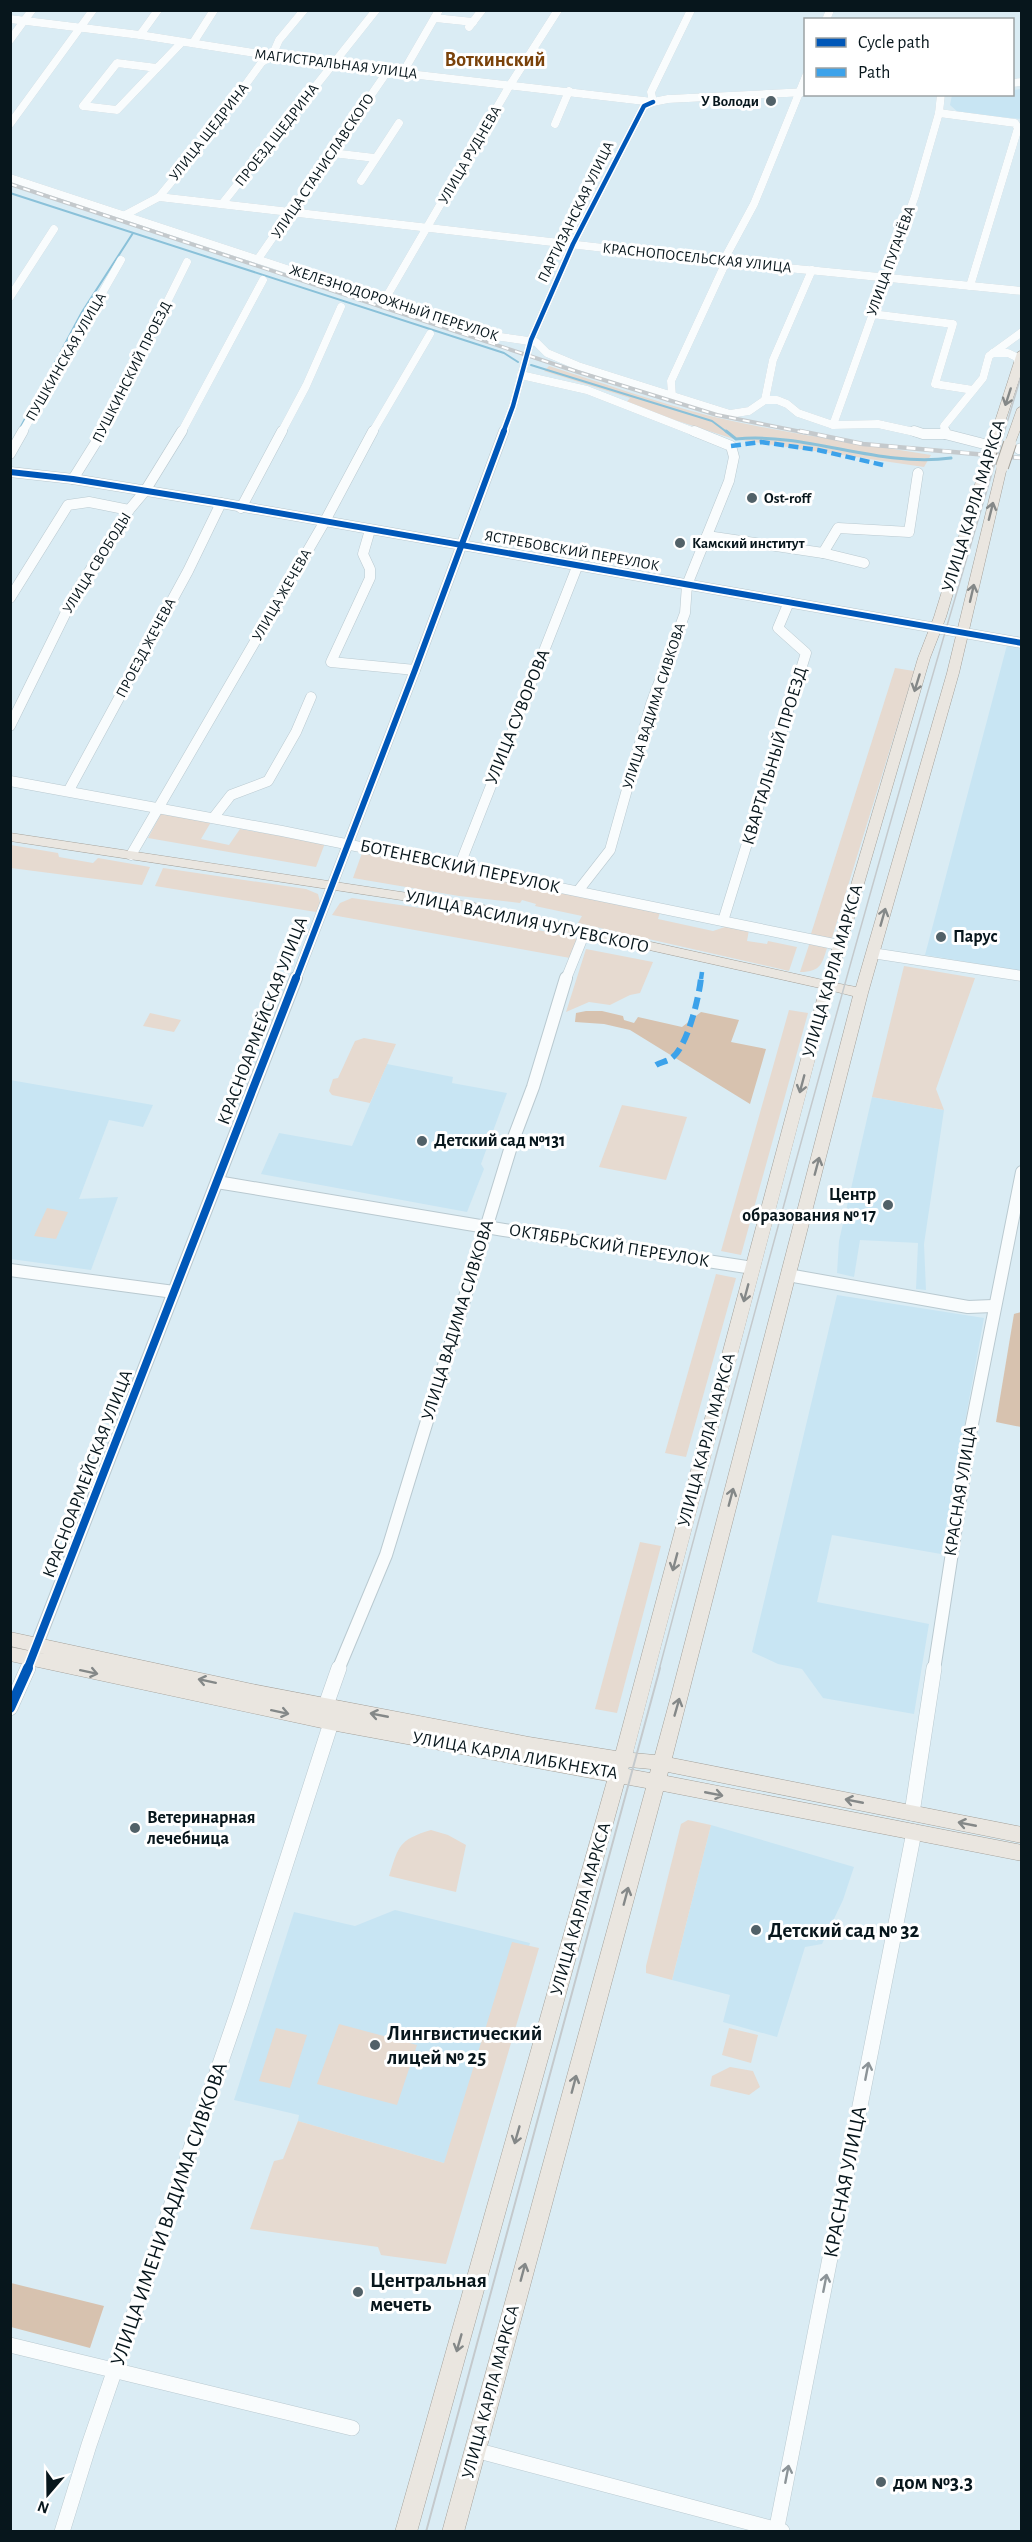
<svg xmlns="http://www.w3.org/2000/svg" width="1032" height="2542" viewBox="0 0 1032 2542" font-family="'Alegreya Sans',sans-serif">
	<rect width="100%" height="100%" fill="#daecf4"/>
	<g fill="#c8e5f3">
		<polygon points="1021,89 1021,119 959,113 950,105 952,95 1012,94 1013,90"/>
		<polygon points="1007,645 1021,647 1021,971 925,955"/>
		<polygon points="387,1064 453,1077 452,1083 507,1093 481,1164 484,1169 467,1212 261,1174 279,1133 352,1146"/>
		<polygon points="10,1080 153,1105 143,1127 109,1120 79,1199 118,1197 91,1270 11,1259"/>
		<polygon points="872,1097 944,1110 924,1244 926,1290 916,1289 918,1243 860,1240 854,1277 837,1273 839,1241"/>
		<polygon points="837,1295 984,1318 941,1554 832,1535 817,1602 929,1624 914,1714 823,1698 802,1669 778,1664 752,1652"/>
		<polygon points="711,1825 854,1867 843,1900 822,1944 805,1947 777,2037 723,2022 730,1995 672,1980"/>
		<polygon points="395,1910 530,1943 470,2137 444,2163 298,2121 299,2115 234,2100 294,1912 355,1926"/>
	</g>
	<g fill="#e6dad0">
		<path d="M549,366c53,17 107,36 161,50 73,17 147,27 221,39l-7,12 -190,-28 -109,-35 5,-6 -86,-27z"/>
		<polygon points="895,668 914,671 831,941 810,937"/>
		<polygon points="162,812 211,822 201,839 229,845 240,829 325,843 316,867 148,838"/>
		<polygon points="11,845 58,853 59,857 93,863 98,858 150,867 142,885 11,868"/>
		<polygon points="362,853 660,912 658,919 713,931 728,926 749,930 747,941 767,944 768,941 797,947 789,971 578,923 582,916 535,906 536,904 522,900 520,903 459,896 353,878"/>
		<polygon points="163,868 306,889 318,894 320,902 316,912 155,886"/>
		<polygon points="352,898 482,917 577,939 570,958 332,915 340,903"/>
		<path d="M810,942l18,3c-6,18 -6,27 -28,27z"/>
		<polygon points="586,949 653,962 640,993 630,995 610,1005 589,1002 566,1012"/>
		<polygon points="904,966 975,978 936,1089 944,1110 872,1097"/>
		<polygon points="789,1010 808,1013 741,1255 721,1251"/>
		<polygon points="150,1013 181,1020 174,1032 143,1026"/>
		<polygon points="364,1038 396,1044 370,1103 332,1095 329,1091 333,1079 338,1078 355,1041"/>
		<polygon points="622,1105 687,1117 666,1180 599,1167"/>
		<polygon points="47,1208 68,1212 56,1239 34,1236"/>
		<polygon points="716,1274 736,1278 686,1457 665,1453"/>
		<polygon points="640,1542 661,1546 617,1713 595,1709"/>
		<polygon points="688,1820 711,1825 672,1980 646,1973 646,1966 681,1824"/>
		<path d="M431,1830l17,5 18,10 -10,47 -67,-16c10,-30 9,-36 42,-46z"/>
		<polygon points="512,1942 539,1948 446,2264 381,2255 378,2247 250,2229 274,2161 283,2159 298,2121 444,2163"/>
		<polygon points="339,2024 417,2045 397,2105 317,2084"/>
		<polygon points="276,2028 307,2035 290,2088 259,2081"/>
		<polygon points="729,2028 758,2035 751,2063 722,2055"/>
		<polygon points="730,2067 753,2071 760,2087 749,2095 710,2086 712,2076"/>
	</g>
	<g fill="#d7c2af">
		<polygon points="586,1011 602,1011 623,1016 624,1020 634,1023 638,1017 682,1027 701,1012 739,1020 731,1042 766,1049 750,1104 630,1030 604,1024 575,1022 576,1013"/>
		<polygon points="1021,1312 1022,1312 1021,1427 996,1422 1014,1314"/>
		<polygon points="11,2283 104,2306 90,2348 11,2327"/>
	</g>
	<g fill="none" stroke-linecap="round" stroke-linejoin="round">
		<g stroke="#8ac1d9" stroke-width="2">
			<polyline points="10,193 504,353 518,362"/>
			<polyline points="531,365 712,421 728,433"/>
			<polyline points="18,432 82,312 133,233"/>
		</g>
		<path stroke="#8ac1d9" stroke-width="3" d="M726,431l10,8c72,-7 143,29 215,19"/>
		<defs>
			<g id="minor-far3">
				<polyline points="435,18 473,22"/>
				<polyline points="10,19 140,35 331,65 653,102 668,99 806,92"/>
				<polyline points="826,20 830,10"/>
				<polyline points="469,27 482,10"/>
				<polyline points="140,35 158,10"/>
				<polyline points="10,40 32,10"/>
				<polyline points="193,43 214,10"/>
				<polyline points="157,68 117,63 83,106 117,110 182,42"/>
				<polyline points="402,74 439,10"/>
				<polyline points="1012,83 1022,82"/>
				<polyline points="653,102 651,92 691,10"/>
				<polyline points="939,113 1015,123 1018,128 970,286"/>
				<polyline points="10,124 93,10"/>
				<polyline points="555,124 569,91"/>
				<polyline points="332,153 375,158"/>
				<polyline points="10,178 487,335 536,342 547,353 578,366 730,414 749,411 765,400 777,400 787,404 798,413 833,425 878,424 919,433"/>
				<polyline points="361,181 399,123"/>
				<polyline points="159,197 726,262 1022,291"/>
				<polyline points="222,204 376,10"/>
				<polyline points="125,215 159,197 204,142 262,62 272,56 279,40 304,10"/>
				<polyline points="258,259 387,72"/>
				<polyline points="10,297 54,229"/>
				<polyline points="384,301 510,85 558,10"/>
				<polyline points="872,314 953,324 935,384 973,390"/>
				<polyline points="993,353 1008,353 1018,358 1018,364"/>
				<polyline points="521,375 587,390 697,433"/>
				<polyline points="672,396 671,381 726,262 726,256 754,204 806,76"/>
				<polyline points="765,400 773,360 812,270"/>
				<polyline points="833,425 915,196 939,113 941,94"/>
				<polyline points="22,433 121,260"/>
				<polyline points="102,433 187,262"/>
				<polyline points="181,433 263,280"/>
				<polyline points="281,433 306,386 341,307"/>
				<polyline points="372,433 430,334"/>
				<polyline points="503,433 513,406 531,340 573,244 644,106 653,102"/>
				<polyline points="945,433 944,426 983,378 989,356 1022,332"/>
			</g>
			<g id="minor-far2">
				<polyline points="914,431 923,434 945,434"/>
				<polyline points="945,431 945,434 984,444"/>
				<polyline points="1019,449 1022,448"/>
				<polyline points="10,454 23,431"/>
				<polyline points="10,472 73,479 221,503 1022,643"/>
				<polyline points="73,479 103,431"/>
				<polyline points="241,508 282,431"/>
				<polyline points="370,530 363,554 370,569 370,578 331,662 415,670"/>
				<polyline points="707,536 823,553 864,563"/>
				<polyline points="823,553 838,528 909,532 918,473"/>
				<polyline points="10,598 68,505 89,502 129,510"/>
				<polyline points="10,726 76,592 129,510 145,491 182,431"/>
				<polyline points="10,781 282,831 839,945"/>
				<polyline points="69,790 188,571 221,503"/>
				<polyline points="214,817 231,795 268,781 296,732 311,697"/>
				<polyline points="131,855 325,521 373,431"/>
				<polyline points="459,867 577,567"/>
				<polyline points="578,891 610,850 651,704 685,613 687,585 729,481 734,457 731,446 694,431"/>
				<polyline points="723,921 806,653 778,628 789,602"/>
				<polyline points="872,953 1022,976"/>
				<polyline points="296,979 415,670 504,431"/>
				<polyline points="566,979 585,932"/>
			</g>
			<g id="minor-far1">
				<polyline points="217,1182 504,1230 753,1268"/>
				<polyline points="10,1270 174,1292"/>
				<polyline points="788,1275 968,1307 993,1306"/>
				<polyline points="27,1670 296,978"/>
				<polyline points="338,1670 386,1555 513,1140 533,1087 566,978"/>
				<polyline points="934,1670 971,1429 1022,1172"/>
			</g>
			<g id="minor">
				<polyline points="326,1705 339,1668"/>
				<polyline points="10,1708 28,1668"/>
				<polyline points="912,1813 934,1668"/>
				<polyline points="10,2345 352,2428"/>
				<polyline points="475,2450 782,2531"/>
				<polyline points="62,2532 89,2445 240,2006 331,1723"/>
				<polyline points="776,2532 914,1832"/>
			</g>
			<g id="major">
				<polygon points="1022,350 1022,371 999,440 998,442 990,442 989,440 1017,353"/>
				<polygon points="1022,406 1022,425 1015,443 1014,445 1006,445 1005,443 1017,409"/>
				<path d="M986,462l5,3 -45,152 -16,41 -95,325 21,4 91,-314 50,-206 5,-3 4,1 1,2 -48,206 -91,320 -196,765 350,69v16l-354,-71 -1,4 355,69v16l-359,-70 -199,741h-22l204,-744 -22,-4 -207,748h-22l212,-751 -276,-51 -321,-69v-14l35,7 -35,-8v-14l242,52 277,53 87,14 204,-763 -346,-77 -464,-70v-8l464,70 349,77 95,-322 16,-41 47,-152zM833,991l20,5 -182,700 -16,59 -22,-2zM576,1760l36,5 -1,1zM629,1767l22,2 -1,4 -22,-4z"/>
			</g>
		</defs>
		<use href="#minor-far3" stroke="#b9c9d0" stroke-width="8"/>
		<use href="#minor-far2" stroke="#b9c9d0" stroke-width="11"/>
		<use href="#minor-far1" stroke="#b9c9d0" stroke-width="14"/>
		<use href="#minor" stroke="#b9c9d0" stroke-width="16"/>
		<use href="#major" stroke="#a5a19a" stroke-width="1"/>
		<use href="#minor-far3" stroke="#f9fcfd" stroke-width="8"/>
		<use href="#minor-far2" stroke="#f9fcfd" stroke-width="10"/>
		<use href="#minor-far1" stroke="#f9fcfd" stroke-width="12"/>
		<use href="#minor" stroke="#f9fcfd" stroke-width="15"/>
		<use href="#major" fill="#eae6e0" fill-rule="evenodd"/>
		<path stroke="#c4c9cc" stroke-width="1.5" d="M659,1670c115,-434 233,-867 363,-1297"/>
		<polyline stroke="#c4c9cc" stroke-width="2" points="426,2532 660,1668"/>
		<defs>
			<polyline id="rail-far1" points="10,184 578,372 717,415 807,433"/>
			<polyline id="rail" points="800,431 863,444 1022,458"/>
		</defs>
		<use href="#rail-far1" stroke="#c4c9cc" stroke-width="4"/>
		<use href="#rail" stroke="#c4c9cc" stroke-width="4.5"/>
		<use href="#rail-far1" stroke="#fff" stroke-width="2" stroke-dasharray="7" stroke-linecap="butt"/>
		<use href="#rail" stroke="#fff" stroke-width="3" stroke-dasharray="9" stroke-linecap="butt"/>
		<defs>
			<g id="major-bridge">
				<polyline points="986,465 994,440"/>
				<polyline points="1002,467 1010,443"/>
			</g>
		</defs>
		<use href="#major-bridge" stroke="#a5a19a" stroke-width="14" stroke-linecap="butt"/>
		<use href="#major-bridge" stroke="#eae6e0" stroke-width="12"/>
		<g stroke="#3ca2ea" stroke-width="4.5" stroke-dasharray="10 4.5" stroke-linecap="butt">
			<polyline points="731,446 761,442 818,450 883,465"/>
			<polyline points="701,979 702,972"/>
		</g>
		<path stroke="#3ca2ea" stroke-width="6" stroke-dasharray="12 6" stroke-linecap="butt" d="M656,1065c5,-3 13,-4 17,-8 15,-13 26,-60 28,-79"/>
		<defs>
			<polyline id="cycleway-far3" points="503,433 513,406 531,340 573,244 644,106 653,102"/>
			<g id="cycleway-far2">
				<polyline points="10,472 73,479 221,503 1022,643"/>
				<polyline points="296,979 415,670 504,431"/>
			</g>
			<polyline id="cycleway-far1" points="27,1670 296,978"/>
			<polyline id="cycleway" points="10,1708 28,1668"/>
		</defs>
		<use href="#cycleway-far3" stroke="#fff" stroke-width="7"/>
		<use href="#cycleway-far2" stroke="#fff" stroke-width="9"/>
		<use href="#cycleway-far1" stroke="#fff" stroke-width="11"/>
		<use href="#cycleway" stroke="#fff" stroke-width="14"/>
		<use href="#cycleway-far3" stroke="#0057b8" stroke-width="4.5"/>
		<use href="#cycleway-far2" stroke="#0057b8" stroke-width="6"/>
		<use href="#cycleway-far1" stroke="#0057b8" stroke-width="8"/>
		<use href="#cycleway" stroke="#0057b8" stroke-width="10"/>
	</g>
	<defs><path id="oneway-shaft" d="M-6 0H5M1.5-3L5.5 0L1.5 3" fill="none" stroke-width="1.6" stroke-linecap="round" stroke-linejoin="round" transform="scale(1.5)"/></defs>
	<g stroke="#848888">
		<use href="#oneway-shaft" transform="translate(1008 397) rotate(108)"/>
		<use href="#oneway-shaft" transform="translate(991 511) rotate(-76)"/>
		<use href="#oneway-shaft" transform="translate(972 593) rotate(-77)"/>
		<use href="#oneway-shaft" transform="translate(917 683) rotate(107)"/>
		<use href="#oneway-shaft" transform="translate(883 917) rotate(-74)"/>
		<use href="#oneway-shaft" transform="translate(802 1084) rotate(105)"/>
		<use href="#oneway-shaft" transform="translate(817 1166) rotate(-75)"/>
		<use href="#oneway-shaft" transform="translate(746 1293) rotate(105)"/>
		<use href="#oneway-shaft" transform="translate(731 1497) rotate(-75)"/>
		<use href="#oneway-shaft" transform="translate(675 1562) rotate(105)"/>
		<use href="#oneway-shaft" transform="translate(89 1672) rotate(12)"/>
		<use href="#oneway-shaft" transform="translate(207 1681) rotate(-168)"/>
		<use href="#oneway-shaft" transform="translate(677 1707) rotate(-74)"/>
		<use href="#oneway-shaft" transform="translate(280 1712) rotate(12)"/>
		<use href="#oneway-shaft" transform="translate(379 1715) rotate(-169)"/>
		<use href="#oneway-shaft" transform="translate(714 1794) rotate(11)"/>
		<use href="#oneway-shaft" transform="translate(854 1801) rotate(-169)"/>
		<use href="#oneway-shaft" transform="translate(967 1824) rotate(-169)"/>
		<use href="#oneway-shaft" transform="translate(626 1896) rotate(-75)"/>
		<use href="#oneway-shaft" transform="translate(574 2084) rotate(-75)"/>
		<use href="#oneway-shaft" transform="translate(517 2135) rotate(106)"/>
		<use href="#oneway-shaft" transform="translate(523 2272) rotate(-75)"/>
		<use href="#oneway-shaft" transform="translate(459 2343) rotate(106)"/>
	</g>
	<g stroke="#8c9498">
		<use href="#oneway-shaft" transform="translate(867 2071) rotate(-79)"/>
		<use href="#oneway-shaft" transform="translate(825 2283) rotate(-79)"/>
		<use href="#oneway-shaft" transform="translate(787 2474) rotate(-79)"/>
	</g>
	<g fill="#516168" stroke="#fff" stroke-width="2">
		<circle cx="771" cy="101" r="6"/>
		<circle cx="752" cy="498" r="6"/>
		<circle cx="680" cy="543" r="6"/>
		<circle cx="941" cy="937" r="6"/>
		<circle cx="422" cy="1141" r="6"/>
		<circle cx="888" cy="1205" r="6"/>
		<circle cx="135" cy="1828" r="6"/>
		<circle cx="756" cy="1930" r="6"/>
		<circle cx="375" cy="2045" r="6"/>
		<circle cx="358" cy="2292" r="6"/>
		<circle cx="881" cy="2482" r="6"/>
	</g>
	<g text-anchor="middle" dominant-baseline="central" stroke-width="6" stroke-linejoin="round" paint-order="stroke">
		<g font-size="15" fill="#07161c" stroke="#fff">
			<text transform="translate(336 64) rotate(7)">МАГИСТРАЛЬНАЯ УЛИЦА</text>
			<text transform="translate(209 132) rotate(-52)">УЛИЦА ЩЕДРИНА</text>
			<text transform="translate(277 135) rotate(-52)">ПРОЕЗД ЩЕДРИНА</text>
			<text transform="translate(470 155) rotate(-60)">УЛИЦА РУДНЕВА</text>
			<text transform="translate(323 166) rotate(-56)">УЛИЦА СТАНИСЛАВСКОГО</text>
			<text transform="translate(576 212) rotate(-64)">ПАРТИЗАНСКАЯ УЛИЦА</text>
			<text transform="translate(697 258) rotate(6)">КРАСНОПОСЕЛЬСКАЯ УЛИЦА</text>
			<text transform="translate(891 261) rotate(-70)">УЛИЦА ПУГАЧЁВА</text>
			<text transform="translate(394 303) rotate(18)">ЖЕЛЕЗНОДОРОЖНЫЙ ПЕРЕУЛОК</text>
			<text transform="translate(66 357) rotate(-60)">ПУШКИНСКАЯ УЛИЦА</text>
			<text transform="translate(132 372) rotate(-63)">ПУШКИНСКИЙ ПРОЕЗД</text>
			<text transform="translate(572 551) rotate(10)">ЯСТРЕБОВСКИЙ ПЕРЕУЛОК</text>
			<text transform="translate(97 563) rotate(-58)">УЛИЦА СВОБОДЫ</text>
			<text transform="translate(282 595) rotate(-60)">УЛИЦА ЖЕЧЕВА</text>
			<text transform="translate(146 648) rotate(-62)">ПРОЕЗД ЖЕЧЕВА</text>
			<text transform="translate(654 706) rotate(-72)">УЛИЦА ВАДИМА СИВКОВА</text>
		</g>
		<g font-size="15" font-weight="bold" fill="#07161c" stroke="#fff" text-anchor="start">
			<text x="759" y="101" text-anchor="end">У Володи</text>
			<text x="764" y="498">Ost-roff</text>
			<text x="692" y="543">Камский институт</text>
		</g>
		<g font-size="18" fill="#07161c" stroke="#fff">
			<text transform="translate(974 506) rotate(-73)">УЛИЦА КАРЛА МАРКСА</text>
			<text transform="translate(518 717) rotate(-68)">УЛИЦА СУВОРОВА</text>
			<text transform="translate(775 756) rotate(-73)">КВАРТАЛЬНЫЙ ПРОЕЗД</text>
			<text transform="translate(460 867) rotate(12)">БОТЕНЕВСКИЙ ПЕРЕУЛОК</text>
			<text transform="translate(527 922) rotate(12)">УЛИЦА ВАСИЛИЯ ЧУГУЕВСКОГО</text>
			<text transform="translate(833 971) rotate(-74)">УЛИЦА КАРЛА МАРКСА</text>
			<text transform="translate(263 1021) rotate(-69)">КРАСНОАРМЕЙСКАЯ УЛИЦА</text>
			<text transform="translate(609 1246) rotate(9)">ОКТЯБРЬСКИЙ ПЕРЕУЛОК</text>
			<text transform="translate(458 1320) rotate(-73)">УЛИЦА ВАДИМА СИВКОВА</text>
			<text transform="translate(707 1440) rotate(-75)">УЛИЦА КАРЛА МАРКСА</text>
			<text transform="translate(88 1474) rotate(-69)">КРАСНОАРМЕЙСКАЯ УЛИЦА</text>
			<text transform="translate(961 1491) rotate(-81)">КРАСНАЯ УЛИЦА</text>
			<text transform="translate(515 1756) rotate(10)">УЛИЦА КАРЛА ЛИБКНЕХТА</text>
			<text transform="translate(581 1909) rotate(-74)">УЛИЦА КАРЛА МАРКСА</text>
			<text transform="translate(491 2392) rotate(-75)">УЛИЦА КАРЛА МАРКСА</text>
		</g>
		<g font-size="18" font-weight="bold" fill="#07161c" stroke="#fff" text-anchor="start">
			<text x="953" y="937">Парус</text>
			<text x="434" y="1141">Детский сад №131</text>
			<text x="876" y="1195" text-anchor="end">Центр<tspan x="876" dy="21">образования № 17</tspan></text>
			<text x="147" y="1818">Ветеринарная<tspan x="147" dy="21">лечебница</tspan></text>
		</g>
		<g font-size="20" font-weight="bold" fill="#7a420a" stroke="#fff">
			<text x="495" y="60">Воткинский</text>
		</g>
		<g font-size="21" font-weight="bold" fill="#07161c" stroke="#fff" text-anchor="start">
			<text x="768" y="1930">Детский сад № 32</text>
			<text x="387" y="2033">Лингвистический<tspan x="387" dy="24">лицей № 25</tspan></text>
			<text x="370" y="2280">Центральная<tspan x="370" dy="24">мечеть</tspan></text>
			<text x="893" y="2482">дом №3.3</text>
		</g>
		<g font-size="21" fill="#07161c" stroke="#fff">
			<text transform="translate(845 2182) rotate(-79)">КРАСНАЯ УЛИЦА</text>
			<text transform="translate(169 2214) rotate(-71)">УЛИЦА ИМЕНИ ВАДИМА СИВКОВА</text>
		</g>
	</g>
	<rect width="1032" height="2542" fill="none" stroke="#07161c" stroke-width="24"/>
	<rect x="804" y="18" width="210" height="78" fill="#ffffff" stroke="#9ca2a4" stroke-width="1.5"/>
	<rect x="816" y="38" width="30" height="9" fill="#0057b8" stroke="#9ca2a4" stroke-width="1.5"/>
	<text x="858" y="48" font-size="18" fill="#07161c">Cycle path</text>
	<rect x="816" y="68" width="30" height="9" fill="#3ca2ea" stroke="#9ca2a4" stroke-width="1.5"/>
	<text x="858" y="78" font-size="18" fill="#07161c">Path</text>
	<g transform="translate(48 2494) rotate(200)" stroke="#ffffff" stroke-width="4.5" paint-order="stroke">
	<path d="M0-4.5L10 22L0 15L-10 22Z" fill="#07161c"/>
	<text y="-9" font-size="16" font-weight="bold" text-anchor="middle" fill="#07161c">N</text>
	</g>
</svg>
